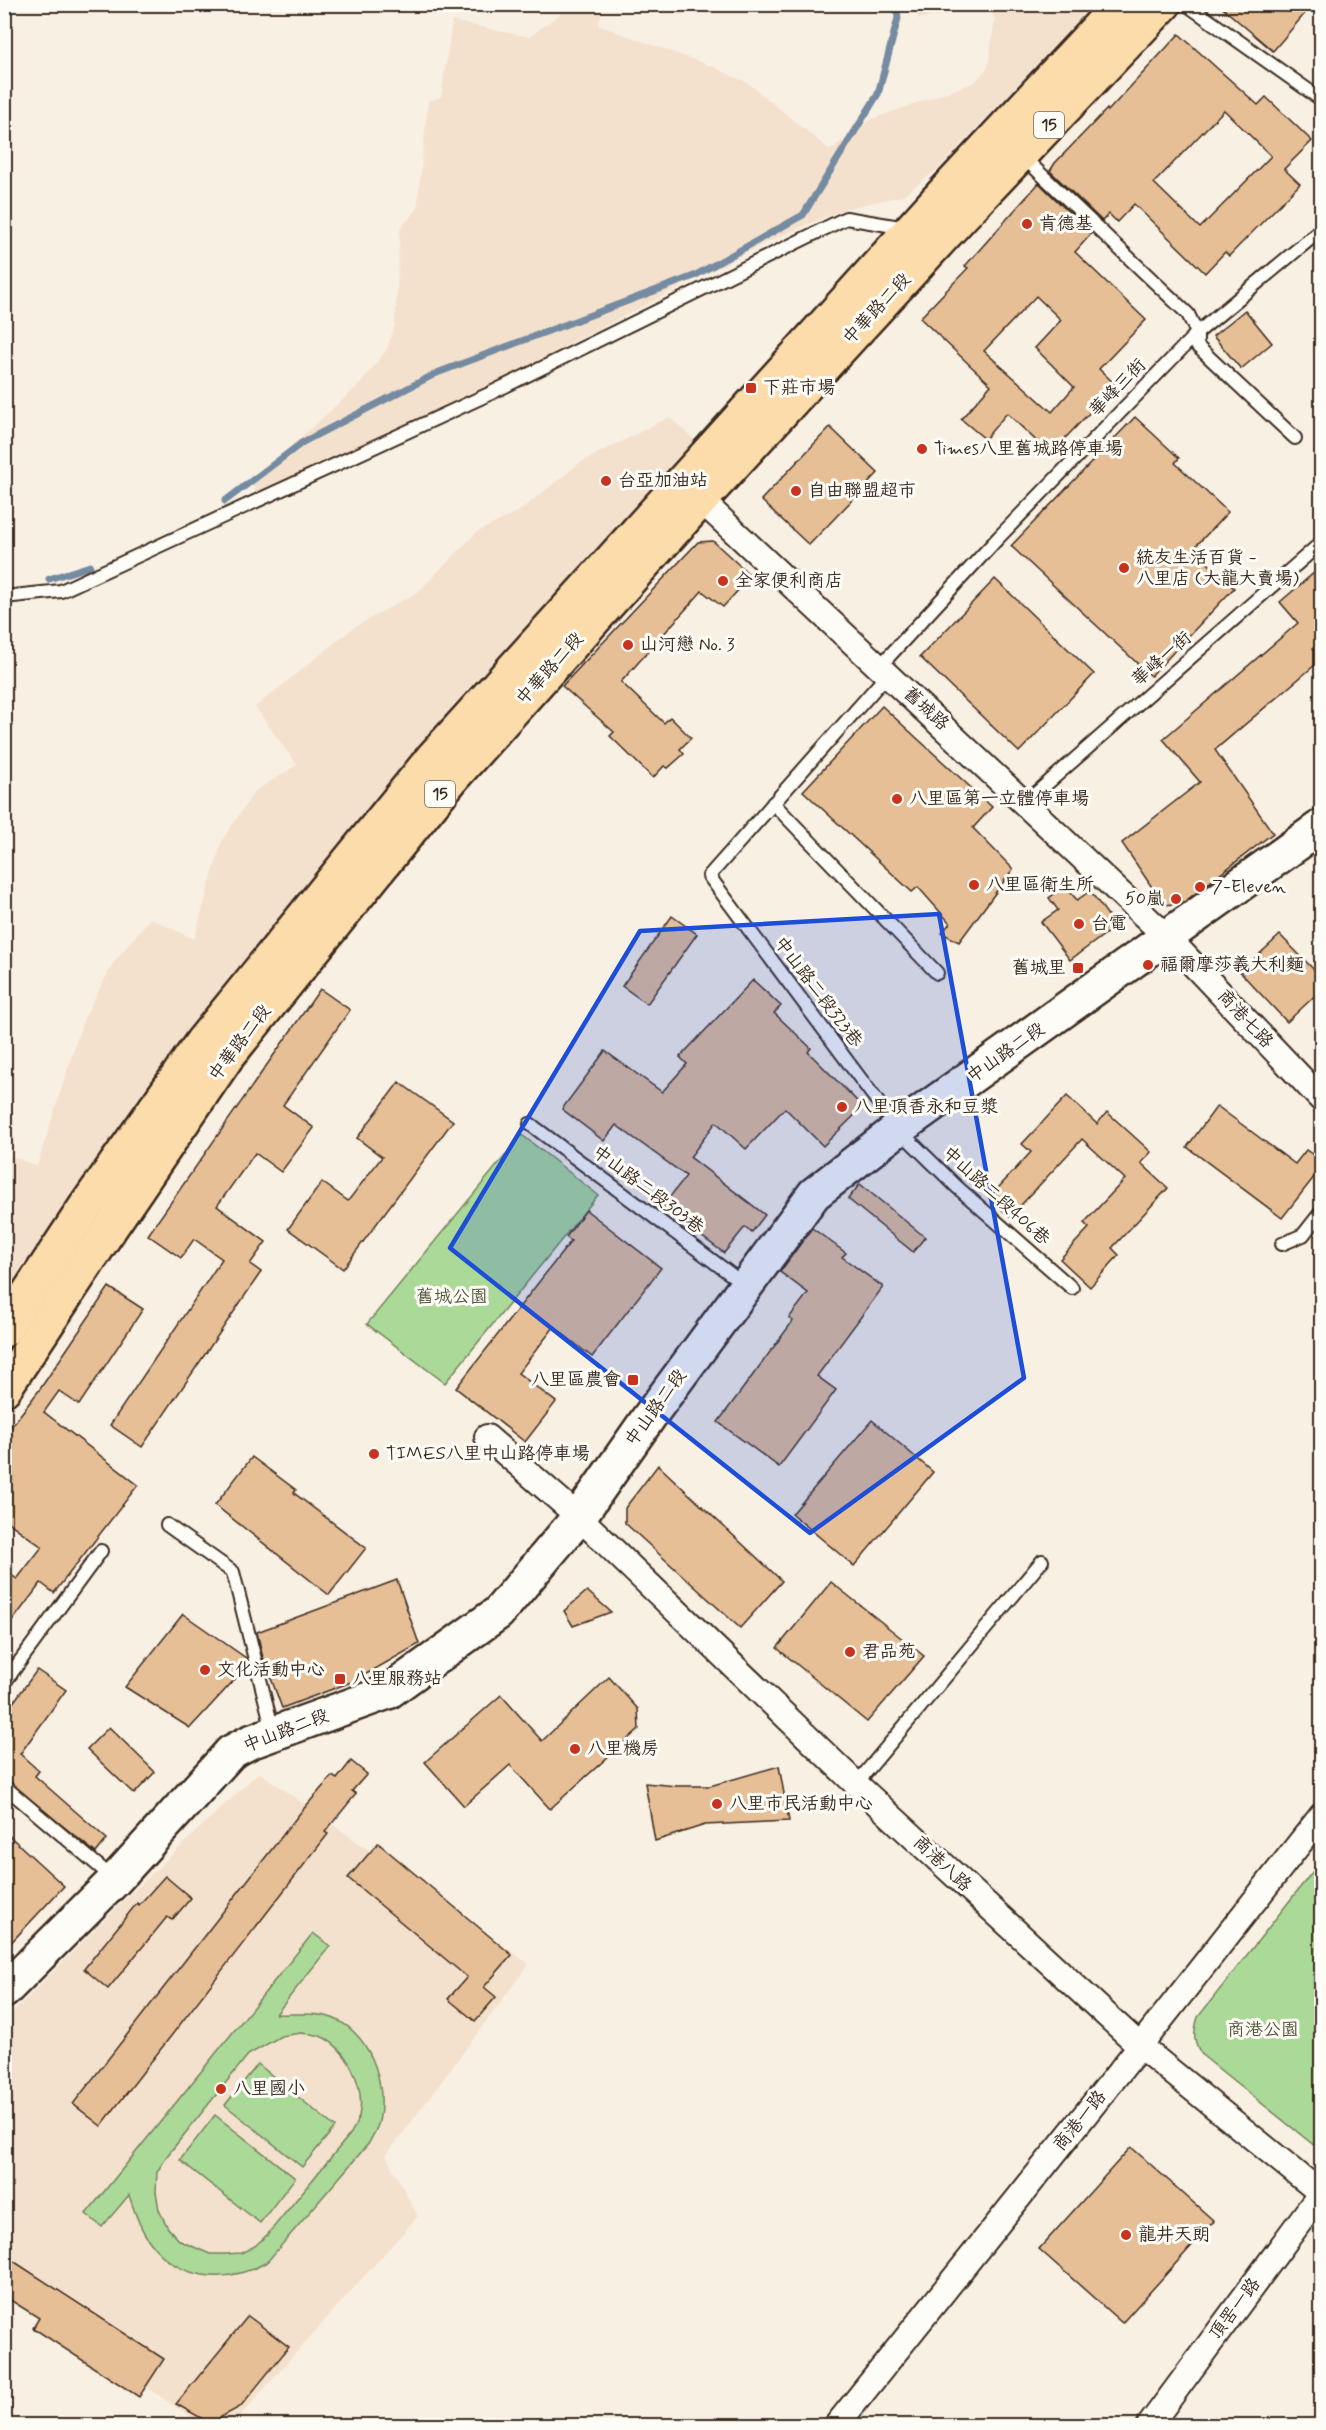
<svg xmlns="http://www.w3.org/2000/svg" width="1326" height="2430" viewBox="0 0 1326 2430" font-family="Mynerve,'LXGW WenKai TC',sans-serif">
	<rect width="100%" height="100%" fill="#f9f0e4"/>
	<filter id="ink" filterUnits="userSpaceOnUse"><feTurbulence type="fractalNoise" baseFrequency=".0167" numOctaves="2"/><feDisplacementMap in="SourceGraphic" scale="12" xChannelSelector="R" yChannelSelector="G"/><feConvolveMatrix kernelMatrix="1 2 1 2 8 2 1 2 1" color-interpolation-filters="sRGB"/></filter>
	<g filter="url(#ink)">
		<g fill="#f4e1cd">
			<polygon points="565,5 604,5 598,25 711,66 748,83 830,150 872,119 975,82 988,67 995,18 988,7 919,19 910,5 1094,5 937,170 902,196 844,209 770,241 273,497 258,498 252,481 361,383 387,349 395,324 400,229 417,209 428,101 441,97 452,21 529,37 560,14"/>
			<polygon points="669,417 696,441 444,715 338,846 233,983 5,1306 5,1154 37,1166 83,1020 112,965 150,918 194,939 222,840 255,791 297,765 255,707 353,628 419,591 477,532 519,511 581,462"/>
			<polygon points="259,1772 529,1964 386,2156 418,2216 232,2425 203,2425 5,2294 4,2021 123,1901"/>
		</g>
		<g fill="#abd998" stroke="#73825b" stroke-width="1.5" fill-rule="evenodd">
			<polygon points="522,1135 598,1195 445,1383 367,1324"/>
			<path d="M1321,1861v290l-118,-95c-10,-13 -10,-23 -5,-39z"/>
			<path d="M313,1933l17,13 -54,68c16,1 34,-2 50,2 43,11 62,67 53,106 -2,7 -7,15 -10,21l-102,119c-40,23 -88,19 -117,-20 -10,-13 -16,-31 -21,-47l-27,32 -16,-13zM301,2033c6,1 13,1 19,3 27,11 46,51 39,80 -1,5 -5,11 -8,17l-83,101 -13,12 -14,7 -16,1h-15l-30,-13 -12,-13 -9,-18 -3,-19 1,-19 10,-16 81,-101 33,-19z"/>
			<polygon points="258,2064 335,2127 302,2167 225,2105"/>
			<polygon points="215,2115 295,2178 260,2223 180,2160"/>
		</g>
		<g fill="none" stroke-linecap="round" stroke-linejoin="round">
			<g stroke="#758ba1" stroke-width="7">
				<polyline points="225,501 303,442 437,373 694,276 803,215 878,94 898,18 896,4"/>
				<polyline points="49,579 90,566"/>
			</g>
		</g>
		<g fill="#e7bf97" stroke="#3b2a1e" stroke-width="1.5" fill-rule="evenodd">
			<polygon points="1218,4 1313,4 1273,51"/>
			<path d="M1179,34l79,71 8,-8 46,44 -28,28 16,15 -71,72 -4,-4 -20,21 -71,-69 -17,18 -8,-8 -7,7 -52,-50 5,-8 52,-54 1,2zM1224,110l47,46 -71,72 -46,-45z"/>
			<path d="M1039,183l52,51 -16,18 71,68 -47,49 17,16 -66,69 -43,-41 -22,26 -24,-20 30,-34 -71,-67 48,-50 -3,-2zM1036,296l25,24 -26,28 39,39 -22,25 -68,-61z"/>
			<polygon points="1245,310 1272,343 1241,369 1213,336"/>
			<polygon points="1135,417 1179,458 1175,463 1228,512 1193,549 1234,588 1151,676 1011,546"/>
			<polygon points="830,427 878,473 809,545 761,500"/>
			<polygon points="713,541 751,576 723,607 702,591 621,682 664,723 670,717 691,738 680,749 684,754 668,768 664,766 653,778 610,736 614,732 562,686 698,542"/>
			<polygon points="1322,566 1322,641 1313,648 1322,659 1215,750 1273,833 1183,903 1164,905 1122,843 1200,782 1163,739 1298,623 1280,602"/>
			<polygon points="995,579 1094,674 1019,752 920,657"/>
			<polygon points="882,706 992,807 973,828 1013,869 959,942 942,933 950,923 918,887 912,892 803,791"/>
			<polygon points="1065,886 1077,900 1090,891 1116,926 1070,960 1041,922 1058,910 1049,898"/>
			<polygon points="672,916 697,934 647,1004 622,986"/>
			<polygon points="1280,935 1322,978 1322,989 1287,1022 1240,972"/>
			<polygon points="753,980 781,1006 774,1013 811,1048 808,1052 863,1107 823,1146 785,1108 746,1149 716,1122 690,1157 765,1215 752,1232 745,1227 724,1253 662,1207 686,1176 616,1125 604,1141 562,1109 605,1051 662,1092 687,1064 680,1057"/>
			<polygon points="320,989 350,1010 283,1105 314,1128 281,1172 255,1153 217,1206 266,1242 250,1264 261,1272 142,1447 110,1425 222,1259 194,1239 181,1258 148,1235"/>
			<polygon points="399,1082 453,1121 343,1269 288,1229 322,1182 348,1201 382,1157 357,1138"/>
			<polygon points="1067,1096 1097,1124 1107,1112 1151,1152 1141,1163 1168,1188 1112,1248 1119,1255 1090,1287 1060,1259 1089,1228 1084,1223 1125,1179 1082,1139 1010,1217 989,1198 1031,1152 1022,1144"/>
			<polygon points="1217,1106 1295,1164 1306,1150 1322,1161 1322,1167 1282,1218 1187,1147"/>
			<polygon points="860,1184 925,1237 913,1252 848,1199"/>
			<polygon points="586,1210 661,1268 592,1357 554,1327 518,1373 556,1402 525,1442 456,1388 571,1241 566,1237"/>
			<polygon points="812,1228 846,1253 842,1257 883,1287 817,1376 836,1390 779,1467 718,1422 793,1321 789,1318 808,1293 780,1272"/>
			<polygon points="109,1287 143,1309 79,1405 59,1391 44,1412 138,1485 54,1593 41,1583 4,1632 4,1570 17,1579 42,1547 4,1519 4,1436 40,1389"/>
			<polygon points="872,1420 933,1472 854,1566 792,1514"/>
			<polygon points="252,1457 296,1490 294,1493 366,1548 329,1595 215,1505"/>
			<polygon points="658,1465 782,1581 740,1628 625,1523 625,1508"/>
			<polygon points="397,1580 419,1644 354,1681 282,1708 262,1654 257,1632"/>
			<polygon points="831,1582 924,1656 867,1722 777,1648"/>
			<polygon points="587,1591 611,1612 573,1626 564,1611"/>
			<polygon points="183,1614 246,1658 248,1665 190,1728 125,1687"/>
			<polygon points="37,1670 66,1690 20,1754 39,1771 35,1776 107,1839 96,1853 4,1778 4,1715"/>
			<polygon points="609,1677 638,1709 639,1729 550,1809 510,1765 464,1806 425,1762 501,1695 542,1741"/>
			<polygon points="109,1727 155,1772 134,1794 87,1749"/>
			<polygon points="351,1761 367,1774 352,1791 356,1794 325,1832 328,1834 101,2126 73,2104 300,1813 332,1776 337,1779"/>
			<polygon points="779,1766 789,1821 705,1825 655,1841 645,1783 677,1786 710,1786"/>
			<polygon points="4,1831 64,1886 4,1950"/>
			<polygon points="378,1843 512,1955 484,1987 496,1997 475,2021 448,1999 467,1977 348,1878"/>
			<polygon points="165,1876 191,1898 172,1920 167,1917 108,1989 84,1969 137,1903 139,1905"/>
			<polygon points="1131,2147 1214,2221 1122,2323 1039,2249"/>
			<polygon points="4,2255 164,2359 139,2397 33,2328 39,2318 4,2296"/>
			<polygon points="248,2316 289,2347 240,2407 210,2423 176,2404"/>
		</g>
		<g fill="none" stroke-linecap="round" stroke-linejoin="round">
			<defs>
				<g id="lane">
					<polyline points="1186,4 1322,100"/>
					<polyline points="1022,156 1188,314 1197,333 1197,346 1295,438"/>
					<polyline points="4,597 61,591 489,394 846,218 906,228"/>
					<polyline points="880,666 999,537 1197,333 1322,229"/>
					<polyline points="888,674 709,876 898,1129 957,1187 1072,1288"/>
					<polyline points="773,803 937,973"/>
					<polyline points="1025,803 1322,542"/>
					<polyline points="530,1124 745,1285"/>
					<polyline points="1282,1244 1303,1235 1322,1211"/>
					<polyline points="167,1525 233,1572 273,1731"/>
					<polyline points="4,1683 101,1551"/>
					<polyline points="856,1784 1042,1561"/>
					<polyline points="4,1786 114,1879"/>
				</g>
				<g id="street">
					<polyline points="690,490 1168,938 1322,1100"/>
					<polyline points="487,1437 579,1517 856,1784 1140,2046 1322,2194"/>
					<polyline points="836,2426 1140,2046 1322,1815"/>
					<polyline points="1149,2426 1321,2193"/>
				</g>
				<polyline id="secondary" points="4,1991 115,1880 231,1752 250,1742 388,1692 498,1613 579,1517 649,1417 814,1194 898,1129 1322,826"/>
				<g id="primary">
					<polyline points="4,1330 86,1206 202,1042 434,756 939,198 1120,4"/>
					<polyline points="4,1389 111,1227 227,1057 454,776 701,500 962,216 1164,4"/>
				</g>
			</defs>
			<use href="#lane" stroke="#3b2a1e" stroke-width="16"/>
			<use href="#street" stroke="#3b2a1e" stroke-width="28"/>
			<use href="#secondary" stroke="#3b2a1e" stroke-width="38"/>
			<use href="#primary" stroke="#3b2a1e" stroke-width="38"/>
			<use href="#lane" stroke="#fdfcf7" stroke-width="12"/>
			<use href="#street" stroke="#fdfcf7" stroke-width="24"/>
			<use href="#secondary" stroke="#fdfcf7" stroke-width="33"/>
			<use href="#primary" stroke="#fddcac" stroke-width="33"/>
		</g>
	</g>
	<path fill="#1d4ed8" fill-opacity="0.2" stroke="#1d4ed8" stroke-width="4.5" stroke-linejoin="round" d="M939,914l85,464 -214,155 -360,-285 190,-317z"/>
	<g fill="#c8321e" stroke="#fdfcf7" stroke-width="2">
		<circle cx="1027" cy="224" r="6"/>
		<rect x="745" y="382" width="12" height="12" rx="3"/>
		<circle cx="922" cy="449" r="6"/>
		<circle cx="606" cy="481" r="6"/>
		<circle cx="796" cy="491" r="6"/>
		<circle cx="1124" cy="568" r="6"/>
		<circle cx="723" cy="581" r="6"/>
		<circle cx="628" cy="645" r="6"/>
		<circle cx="897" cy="799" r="6"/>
		<circle cx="974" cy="885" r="6"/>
		<circle cx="1200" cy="887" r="6"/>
		<circle cx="1176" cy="899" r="6"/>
		<circle cx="1079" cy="924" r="6"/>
		<circle cx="1148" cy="965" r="6"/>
		<rect x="1072" y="962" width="12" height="12" rx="3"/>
		<circle cx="842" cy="1107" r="6"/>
		<rect x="627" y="1374" width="12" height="12" rx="3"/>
		<circle cx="374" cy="1454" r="6"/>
		<circle cx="850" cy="1652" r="6"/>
		<circle cx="205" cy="1670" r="6"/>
		<rect x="334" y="1673" width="12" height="12" rx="3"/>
		<circle cx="575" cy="1749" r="6"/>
		<circle cx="717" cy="1804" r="6"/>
		<circle cx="221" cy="2089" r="6"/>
		<circle cx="1126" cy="2235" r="6"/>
	</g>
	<g text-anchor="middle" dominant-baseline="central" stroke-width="6" stroke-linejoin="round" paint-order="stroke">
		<g fill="#fdfcf7" stroke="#75695f" stroke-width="1.5">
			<rect x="1034" y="112" width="30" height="26" rx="4.5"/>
			<rect x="425" y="781" width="30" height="26" rx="4.5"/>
		</g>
		<g font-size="16" font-weight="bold" fill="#3b2a1e">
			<text x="1049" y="125">15</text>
			<text x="440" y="794">15</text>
		</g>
		<g font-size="18" fill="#3b2a1e" stroke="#fdfcf7" text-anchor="start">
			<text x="1039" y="224">肯德基</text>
			<text x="763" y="388">下莊市場</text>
			<text x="934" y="449">Times八里舊城路停車場</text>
			<text x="618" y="481">台亞加油站</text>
			<text x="808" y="491">自由聯盟超市</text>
			<text x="1136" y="558">統友生活百貨 -<tspan x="1136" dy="21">八里店 (大龍大賣場)</tspan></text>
			<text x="735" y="581">全家便利商店</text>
			<text x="640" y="645">山河戀 No. 3</text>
			<text x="909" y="799">八里區第一立體停車場</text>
			<text x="986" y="885">八里區衛生所</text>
			<text x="1212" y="887">7-Eleven</text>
			<text x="1164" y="899" text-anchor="end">50嵐</text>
			<text x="1091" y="924">台電</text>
			<text x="1160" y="965">福爾摩莎義大利麵</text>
			<text x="1066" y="968" text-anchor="end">舊城里</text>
			<text x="854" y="1107">八里頂香永和豆漿</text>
			<text x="621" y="1380" text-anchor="end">八里區農會</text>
			<text x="386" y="1454">TIMES八里中山路停車場</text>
			<text x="862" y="1652">君品苑</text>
			<text x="217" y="1670">文化活動中心</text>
			<text x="352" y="1679">八里服務站</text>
			<text x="587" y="1749">八里機房</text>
			<text x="729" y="1804">八里市民活動中心</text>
			<text x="233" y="2089">八里國小</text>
			<text x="1138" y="2235">龍井天朗</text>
		</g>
		<g font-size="18" fill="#3b2a1e" stroke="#fdfcf7">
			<text transform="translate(877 309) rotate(-47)">中華路二段</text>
			<text transform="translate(1118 388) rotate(-46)">華峰三街</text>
			<text transform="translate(1162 659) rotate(-41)">華峰一街</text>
			<text transform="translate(550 669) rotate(-48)">中華路二段</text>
			<text transform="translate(926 709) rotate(43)">舊城路</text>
			<text transform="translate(818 992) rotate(53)">中山路二段323巷</text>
			<text transform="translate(1245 1019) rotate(47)">商港七路</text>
			<text transform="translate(240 1043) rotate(-53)">中華路二段</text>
			<text transform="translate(1006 1053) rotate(-35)">中山路二段</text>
			<text transform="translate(648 1190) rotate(37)">中山路二段303巷</text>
			<text transform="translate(996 1196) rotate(42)">中山路二段406巷</text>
			<text transform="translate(656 1408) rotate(-54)">中山路二段</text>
			<text transform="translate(286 1731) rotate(-21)">中山路二段</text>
			<text transform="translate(942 1864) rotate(43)">商港八路</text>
			<text transform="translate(1080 2121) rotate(-51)">商港一路</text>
			<text transform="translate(1235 2309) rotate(-53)">頂罟一路</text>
		</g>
		<g font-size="18" fill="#57563c" stroke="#fdfcf7">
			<text x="452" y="1297">舊城公園</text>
			<text x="1263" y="2030">商港公園</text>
		</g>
	</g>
	<rect width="1326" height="2430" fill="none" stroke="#fdfcf7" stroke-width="24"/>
	<rect x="12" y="12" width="1302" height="2406" fill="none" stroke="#3b2a1e" stroke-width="2" filter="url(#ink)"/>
</svg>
